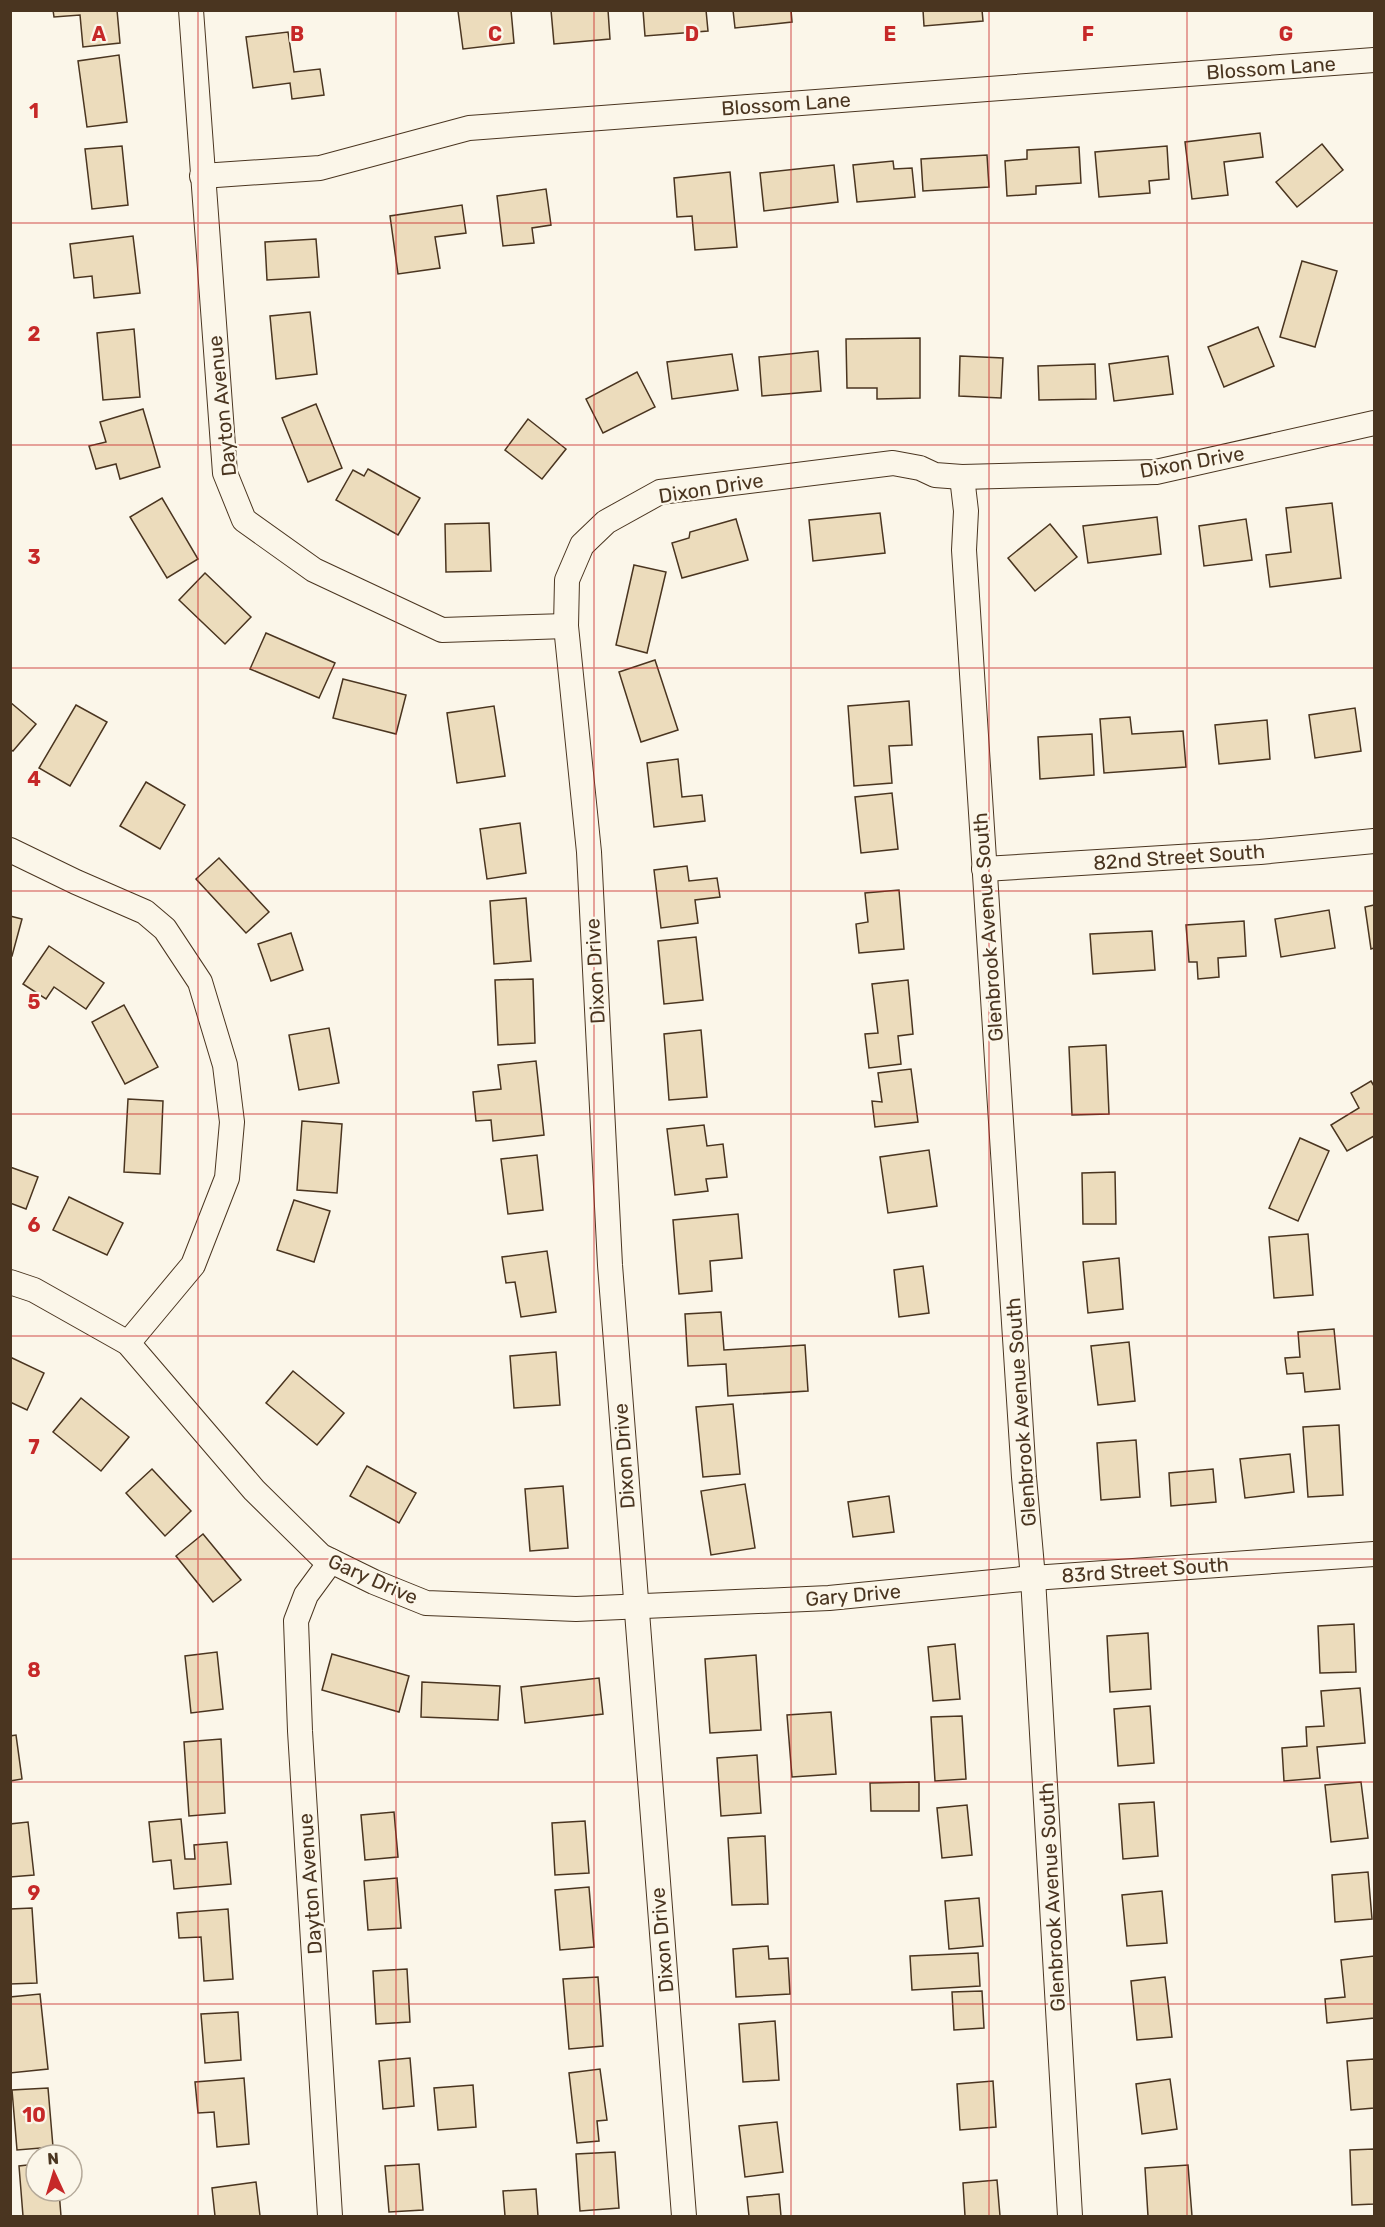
<svg xmlns="http://www.w3.org/2000/svg" width="1385" height="2227" viewBox="0 0 1385 2227" font-family="Rubik,sans-serif">
	<rect width="100%" height="100%" fill="#fbf6e9"/>
	<g fill="#ecdcbc" stroke="#4a3520" stroke-width="1.5">
		<polygon points="53,10 117,10 120,43 83,47 80,15 54,17"/>
		<polygon points="511,10 514,43 463,49 458,11"/>
		<polygon points="551,10 608,10 610,39 554,44"/>
		<polygon points="643,10 706,10 708,31 645,36"/>
		<polygon points="733,10 791,10 792,22 735,28"/>
		<polygon points="923,10 982,10 983,21 924,26"/>
		<polygon points="288,32 294,72 320,69 324,95 292,99 290,83 253,88 246,37"/>
		<polygon points="119,55 127,122 87,127 78,61"/>
		<polygon points="1260,133 1263,157 1224,162 1228,195 1192,199 1185,142"/>
		<polygon points="1322,144 1343,170 1297,207 1276,182"/>
		<polygon points="122,146 128,205 92,209 85,149"/>
		<polygon points="1167,146 1169,179 1149,181 1150,193 1099,197 1095,152"/>
		<polygon points="1079,147 1081,183 1036,186 1036,194 1007,196 1005,161 1027,159 1027,150"/>
		<polygon points="987,155 989,187 923,191 921,159"/>
		<polygon points="893,161 894,169 912,168 915,197 857,202 853,165"/>
		<polygon points="834,165 838,202 764,211 760,173"/>
		<polygon points="730,172 737,247 695,250 692,216 677,217 674,178"/>
		<polygon points="546,189 551,225 532,228 534,243 503,246 497,196"/>
		<polygon points="462,205 466,233 435,237 440,268 398,274 390,216"/>
		<polygon points="133,236 140,293 94,298 92,276 74,278 70,244"/>
		<polygon points="316,239 319,277 267,280 265,242"/>
		<polygon points="1302,261 1337,271 1315,347 1280,337"/>
		<polygon points="310,312 317,374 276,379 270,316"/>
		<polygon points="1258,327 1274,366 1224,387 1208,347"/>
		<polygon points="134,329 140,397 103,400 97,333"/>
		<polygon points="920,338 920,398 877,399 877,388 847,388 846,339"/>
		<polygon points="818,351 821,391 762,396 759,357"/>
		<polygon points="732,354 738,390 672,399 667,362"/>
		<polygon points="960,356 1003,358 1001,398 959,396"/>
		<polygon points="1168,356 1173,394 1114,401 1109,364"/>
		<polygon points="1095,364 1096,399 1039,400 1038,366"/>
		<polygon points="637,372 655,407 603,433 586,399"/>
		<polygon points="316,404 342,468 308,482 282,418"/>
		<polygon points="143,409 160,467 120,479 116,464 96,469 89,446 106,442 100,422"/>
		<polygon points="528,419 566,449 542,479 505,450"/>
		<polygon points="368,469 420,498 398,535 336,500 353,470 364,476"/>
		<polygon points="162,498 198,559 167,578 130,517"/>
		<polygon points="1332,503 1341,578 1270,587 1266,555 1291,552 1286,508"/>
		<polygon points="880,513 885,553 813,561 809,520"/>
		<polygon points="1157,517 1161,554 1088,563 1083,526"/>
		<polygon points="736,519 748,560 682,578 672,543 689,538 690,532"/>
		<polygon points="1246,519 1252,560 1204,566 1199,526"/>
		<polygon points="489,523 491,571 446,572 445,524"/>
		<polygon points="1050,524 1077,557 1035,591 1008,558"/>
		<polygon points="634,565 666,572 647,653 616,645"/>
		<polygon points="205,573 251,617 225,644 179,600"/>
		<polygon points="266,633 335,663 319,698 250,669"/>
		<polygon points="655,660 678,730 641,742 619,672"/>
		<polygon points="343,679 406,695 396,734 333,718"/>
		<polygon points="909,701 912,745 889,746 892,783 854,786 848,706"/>
		<polygon points="10,702 36,724 13,751 10,749"/>
		<polygon points="76,705 107,722 70,786 39,768"/>
		<polygon points="494,706 505,776 457,783 447,713"/>
		<polygon points="1355,708 1361,751 1315,758 1309,715"/>
		<polygon points="1130,717 1132,734 1183,731 1186,767 1104,773 1100,719"/>
		<polygon points="1267,720 1270,759 1219,764 1215,725"/>
		<polygon points="1092,734 1094,775 1040,779 1038,737"/>
		<polygon points="678,759 682,797 702,795 705,821 654,827 647,763"/>
		<polygon points="146,782 185,805 160,849 120,826"/>
		<polygon points="892,793 898,849 861,853 855,797"/>
		<polygon points="520,823 526,873 487,879 480,829"/>
		<polygon points="219,858 269,912 246,933 196,879"/>
		<polygon points="687,866 689,881 717,878 720,897 695,900 698,923 661,928 654,870"/>
		<polygon points="899,890 904,949 859,953 856,924 868,922 865,893"/>
		<polygon points="526,898 531,961 494,964 490,901"/>
		<polygon points="1374,905 1374,948 1371,949 1365,907"/>
		<polygon points="1329,910 1335,948 1281,957 1275,919"/>
		<polygon points="10,916 22,919 12,956 10,956"/>
		<polygon points="1244,921 1246,956 1218,958 1219,977 1198,979 1197,962 1189,962 1186,925"/>
		<polygon points="1152,931 1155,970 1093,974 1090,934"/>
		<polygon points="291,933 303,970 271,981 258,944"/>
		<polygon points="696,937 703,1000 664,1004 658,941"/>
		<polygon points="49,946 104,983 86,1009 54,987 46,999 23,984"/>
		<polygon points="533,979 535,1043 498,1045 495,980"/>
		<polygon points="908,980 913,1034 898,1036 901,1064 869,1068 865,1034 878,1033 872,984"/>
		<polygon points="124,1005 158,1067 125,1084 92,1022"/>
		<polygon points="329,1028 339,1083 299,1090 289,1035"/>
		<polygon points="701,1030 707,1097 669,1100 664,1034"/>
		<polygon points="1106,1045 1109,1114 1072,1115 1069,1047"/>
		<polygon points="536,1061 544,1135 493,1141 491,1120 476,1121 473,1092 501,1089 498,1065"/>
		<polygon points="911,1069 918,1122 875,1127 872,1101 882,1102 878,1073"/>
		<polygon points="1371,1081 1374,1086 1374,1136 1347,1151 1331,1125 1359,1108 1351,1093"/>
		<polygon points="128,1099 163,1101 160,1174 124,1172"/>
		<polygon points="302,1121 342,1124 337,1193 297,1190"/>
		<polygon points="704,1125 707,1146 723,1144 727,1177 706,1179 708,1191 675,1195 667,1129"/>
		<polygon points="1300,1138 1329,1151 1298,1221 1269,1208"/>
		<polygon points="929,1150 937,1206 888,1213 880,1157"/>
		<polygon points="537,1155 543,1210 508,1214 501,1159"/>
		<polygon points="10,1167 38,1177 26,1209 10,1203"/>
		<polygon points="1115,1172 1116,1224 1083,1224 1082,1173"/>
		<polygon points="69,1197 123,1223 107,1255 53,1230"/>
		<polygon points="294,1200 330,1211 314,1262 277,1250"/>
		<polygon points="738,1214 742,1258 710,1261 712,1291 679,1294 673,1220"/>
		<polygon points="1308,1234 1313,1295 1274,1298 1269,1237"/>
		<polygon points="547,1251 556,1312 521,1317 515,1282 506,1283 502,1257"/>
		<polygon points="1119,1258 1123,1309 1088,1313 1083,1262"/>
		<polygon points="923,1266 929,1313 899,1317 894,1270"/>
		<polygon points="721,1312 724,1350 805,1345 808,1391 728,1396 726,1364 688,1366 685,1314"/>
		<polygon points="1334,1329 1340,1389 1305,1392 1303,1373 1287,1374 1285,1358 1300,1357 1298,1332"/>
		<polygon points="1129,1342 1135,1401 1098,1405 1091,1346"/>
		<polygon points="556,1352 560,1405 514,1408 510,1356"/>
		<polygon points="10,1357 44,1373 27,1410 10,1402"/>
		<polygon points="293,1371 344,1413 317,1445 266,1403"/>
		<polygon points="81,1398 129,1437 101,1471 53,1432"/>
		<polygon points="733,1404 740,1474 703,1477 696,1407"/>
		<polygon points="1339,1425 1343,1495 1308,1497 1303,1427"/>
		<polygon points="1136,1440 1140,1497 1101,1500 1097,1443"/>
		<polygon points="1290,1454 1294,1492 1245,1498 1240,1459"/>
		<polygon points="367,1466 416,1493 399,1523 350,1496"/>
		<polygon points="152,1469 191,1511 165,1536 126,1493"/>
		<polygon points="1213,1469 1216,1502 1171,1506 1169,1473"/>
		<polygon points="745,1484 755,1548 711,1555 701,1491"/>
		<polygon points="563,1486 568,1548 530,1551 525,1489"/>
		<polygon points="889,1496 894,1532 853,1537 848,1502"/>
		<polygon points="203,1534 241,1580 213,1602 176,1556"/>
		<polygon points="1354,1624 1356,1672 1320,1673 1318,1626"/>
		<polygon points="1148,1633 1151,1689 1110,1692 1107,1636"/>
		<polygon points="955,1644 960,1699 933,1701 928,1647"/>
		<polygon points="217,1652 223,1709 191,1713 185,1656"/>
		<polygon points="332,1654 409,1676 399,1712 322,1690"/>
		<polygon points="756,1655 761,1730 710,1733 705,1659"/>
		<polygon points="599,1678 603,1714 525,1723 521,1687"/>
		<polygon points="422,1682 500,1686 498,1720 421,1717"/>
		<polygon points="1360,1688 1365,1743 1317,1747 1320,1778 1284,1781 1282,1748 1307,1746 1306,1727 1324,1726 1321,1691"/>
		<polygon points="1150,1706 1154,1763 1118,1766 1114,1709"/>
		<polygon points="831,1712 836,1774 792,1777 787,1715"/>
		<polygon points="962,1716 966,1779 935,1781 931,1717"/>
		<polygon points="16,1735 22,1779 10,1781 10,1736"/>
		<polygon points="221,1739 225,1813 189,1816 184,1742"/>
		<polygon points="757,1755 761,1813 721,1816 717,1758"/>
		<polygon points="919,1782 919,1811 871,1811 870,1783"/>
		<polygon points="1361,1782 1368,1838 1331,1842 1325,1785"/>
		<polygon points="1154,1802 1158,1856 1123,1859 1119,1804"/>
		<polygon points="967,1805 972,1855 942,1858 937,1808"/>
		<polygon points="394,1812 398,1857 365,1860 361,1815"/>
		<polygon points="181,1819 185,1859 195,1859 194,1845 227,1842 231,1884 174,1889 171,1860 153,1862 149,1822"/>
		<polygon points="585,1821 589,1873 555,1875 552,1823"/>
		<polygon points="28,1822 34,1875 10,1877 10,1824"/>
		<polygon points="765,1836 768,1904 732,1905 728,1838"/>
		<polygon points="1368,1872 1372,1919 1335,1922 1332,1875"/>
		<polygon points="397,1878 401,1928 368,1930 364,1881"/>
		<polygon points="589,1887 594,1947 560,1950 555,1890"/>
		<polygon points="1162,1891 1167,1943 1127,1946 1122,1895"/>
		<polygon points="979,1898 983,1946 949,1949 945,1901"/>
		<polygon points="32,1908 37,1983 10,1984 10,1909"/>
		<polygon points="228,1909 233,1979 204,1981 201,1937 179,1938 177,1913"/>
		<polygon points="768,1946 769,1959 788,1958 790,1994 736,1997 733,1949"/>
		<polygon points="978,1953 980,1986 912,1990 910,1956"/>
		<polygon points="1374,1956 1374,2018 1327,2023 1325,1999 1345,1997 1341,1960"/>
		<polygon points="407,1969 410,2022 376,2024 373,1971"/>
		<polygon points="598,1977 603,2046 569,2049 563,1979"/>
		<polygon points="1165,1977 1172,2037 1137,2040 1131,1981"/>
		<polygon points="982,1991 984,2028 954,2030 952,1992"/>
		<polygon points="40,1994 48,2069 10,2073 10,1997"/>
		<polygon points="238,2012 241,2060 205,2063 201,2014"/>
		<polygon points="775,2021 779,2080 743,2082 739,2024"/>
		<polygon points="410,2058 414,2106 383,2109 379,2061"/>
		<polygon points="1374,2059 1374,2108 1351,2110 1347,2061"/>
		<polygon points="600,2069 607,2120 597,2121 599,2141 577,2143 569,2073"/>
		<polygon points="244,2078 249,2144 217,2147 214,2112 198,2113 195,2082"/>
		<polygon points="1170,2079 1177,2129 1142,2134 1136,2084"/>
		<polygon points="993,2081 996,2127 960,2130 957,2084"/>
		<polygon points="473,2085 476,2127 438,2130 434,2088"/>
		<polygon points="48,2088 53,2147 17,2150 12,2090"/>
		<polygon points="777,2122 783,2172 745,2177 739,2126"/>
		<polygon points="1374,2149 1374,2204 1352,2205 1350,2150"/>
		<polygon points="615,2152 619,2208 580,2211 576,2154"/>
		<polygon points="36,2164 36,2191 59,2191 61,2216 23,2216 19,2166"/>
		<polygon points="419,2164 423,2210 389,2212 385,2166"/>
		<polygon points="1188,2165 1192,2216 1148,2216 1145,2168"/>
		<polygon points="997,2180 1000,2216 965,2216 963,2183"/>
		<polygon points="256,2182 260,2216 215,2216 212,2188"/>
		<polygon points="536,2189 538,2216 505,2216 503,2191"/>
		<polygon points="779,2194 781,2216 749,2216 747,2197"/>
	</g>
	<g fill="none" stroke-linecap="round" stroke-linejoin="round">
		<defs>
			<g id="minor">
				<polyline points="191,10 225,473 244,520 314,570 442,630 566,626"/>
				<polyline points="202,176 320,168 469,128 1374,60"/>
				<polyline points="962,477 966,511 964,550 1024,1477 1033,1578 1070,2216"/>
				<polyline points="10,850 76,882 145,912 165,929 200,982 225,1065 232,1122 227,1178 193,1265 128,1343"/>
				<polyline points="984,869 1260,852 1374,841"/>
				<polyline points="10,1282 34,1290 128,1343 254,1490 321,1556 374,1582 426,1603 576,1609 829,1598 1033,1578 1374,1554"/>
				<polyline points="330,2216 300,1731 296,1621 306,1595 331,1561"/>
				<polyline points="684,2216 610,1265 589,852 566,626 567,580 582,545 606,522 660,492 893,463 920,468 935,475 962,477 1156,472 1374,423"/>
			</g>
		</defs>
		<use href="#minor" stroke="#4a3520" stroke-width="26"/>
		<use href="#minor" stroke="#fbf6e9" stroke-width="24"/>
	</g>
	<path fill="none" stroke="#c62828" stroke-width="1.5" stroke-opacity="0.55" d="M198,10v2206M396,10v2206M594,10v2206M791,10v2206M989,10v2206M1187,10v2206M10,223h1364M10,445h1364M10,668h1364M10,891h1364M10,1114h1364M10,1336h1364M10,1559h1364M10,1782h1364M10,2004h1364"/>
	<g text-anchor="middle" dominant-baseline="central" stroke-width="4.5" stroke-linejoin="round" paint-order="stroke">
		<g font-size="20" fill="#4a3520" stroke="#fbf6e9">
			<text transform="translate(1271 68) rotate(-4)">Blossom Lane</text>
			<text transform="translate(786 104) rotate(-4)">Blossom Lane</text>
			<text transform="translate(222 406) rotate(-96)">Dayton Avenue</text>
			<text transform="translate(1192 462) rotate(-10)">Dixon Drive</text>
			<text transform="translate(711 488) rotate(-9)">Dixon Drive</text>
			<text transform="translate(1179 857) rotate(-4)">82nd Street South</text>
			<text transform="translate(988 927) rotate(-94)">Glenbrook Avenue South</text>
			<text transform="translate(595 971) rotate(-93)">Dixon Drive</text>
			<text transform="translate(1021 1412) rotate(-94)">Glenbrook Avenue South</text>
			<text transform="translate(624 1456) rotate(-94)">Dixon Drive</text>
			<text transform="translate(1145 1570) rotate(-4)">83rd Street South</text>
			<text transform="translate(373 1579) rotate(24)">Gary Drive</text>
			<text transform="translate(853 1595) rotate(-5)">Gary Drive</text>
			<text transform="translate(310 1884) rotate(-94)">Dayton Avenue</text>
			<text transform="translate(1052 1897) rotate(-93)">Glenbrook Avenue South</text>
			<text transform="translate(662 1940) rotate(-95)">Dixon Drive</text>
		</g>
	</g>
	<g font-size="20" text-anchor="middle" font-weight="bold" fill="#c62828" stroke="#fbf6e9" stroke-width="4.5" stroke-linejoin="round" paint-order="stroke">
		<text x="99" y="41">A</text>
		<text x="297" y="41">B</text>
		<text x="495" y="41">C</text>
		<text x="692" y="41">D</text>
		<text x="890" y="41">E</text>
		<text x="1088" y="41">F</text>
		<text x="1286" y="41">G</text>
		<text x="34" y="118">1</text>
		<text x="34" y="341">2</text>
		<text x="34" y="564">3</text>
		<text x="34" y="786">4</text>
		<text x="34" y="1009">5</text>
		<text x="34" y="1232">6</text>
		<text x="34" y="1454">7</text>
		<text x="34" y="1677">8</text>
		<text x="34" y="1900">9</text>
		<text x="34" y="2122">10</text>
	</g>
	<rect width="1385" height="2227" fill="none" stroke="#4a3520" stroke-width="24"/>
	<g transform="translate(54 2173) rotate(356)"><circle r="28" fill="#fbf6e9" stroke="#b4a999" stroke-width="1.5"/>
	<path d="M0-4.5L10 22L0 15L-10 22Z" fill="#c62828"/>
	<text y="-9" font-size="16" font-weight="bold" text-anchor="middle" fill="#4a3520">N</text>
	</g>
</svg>
